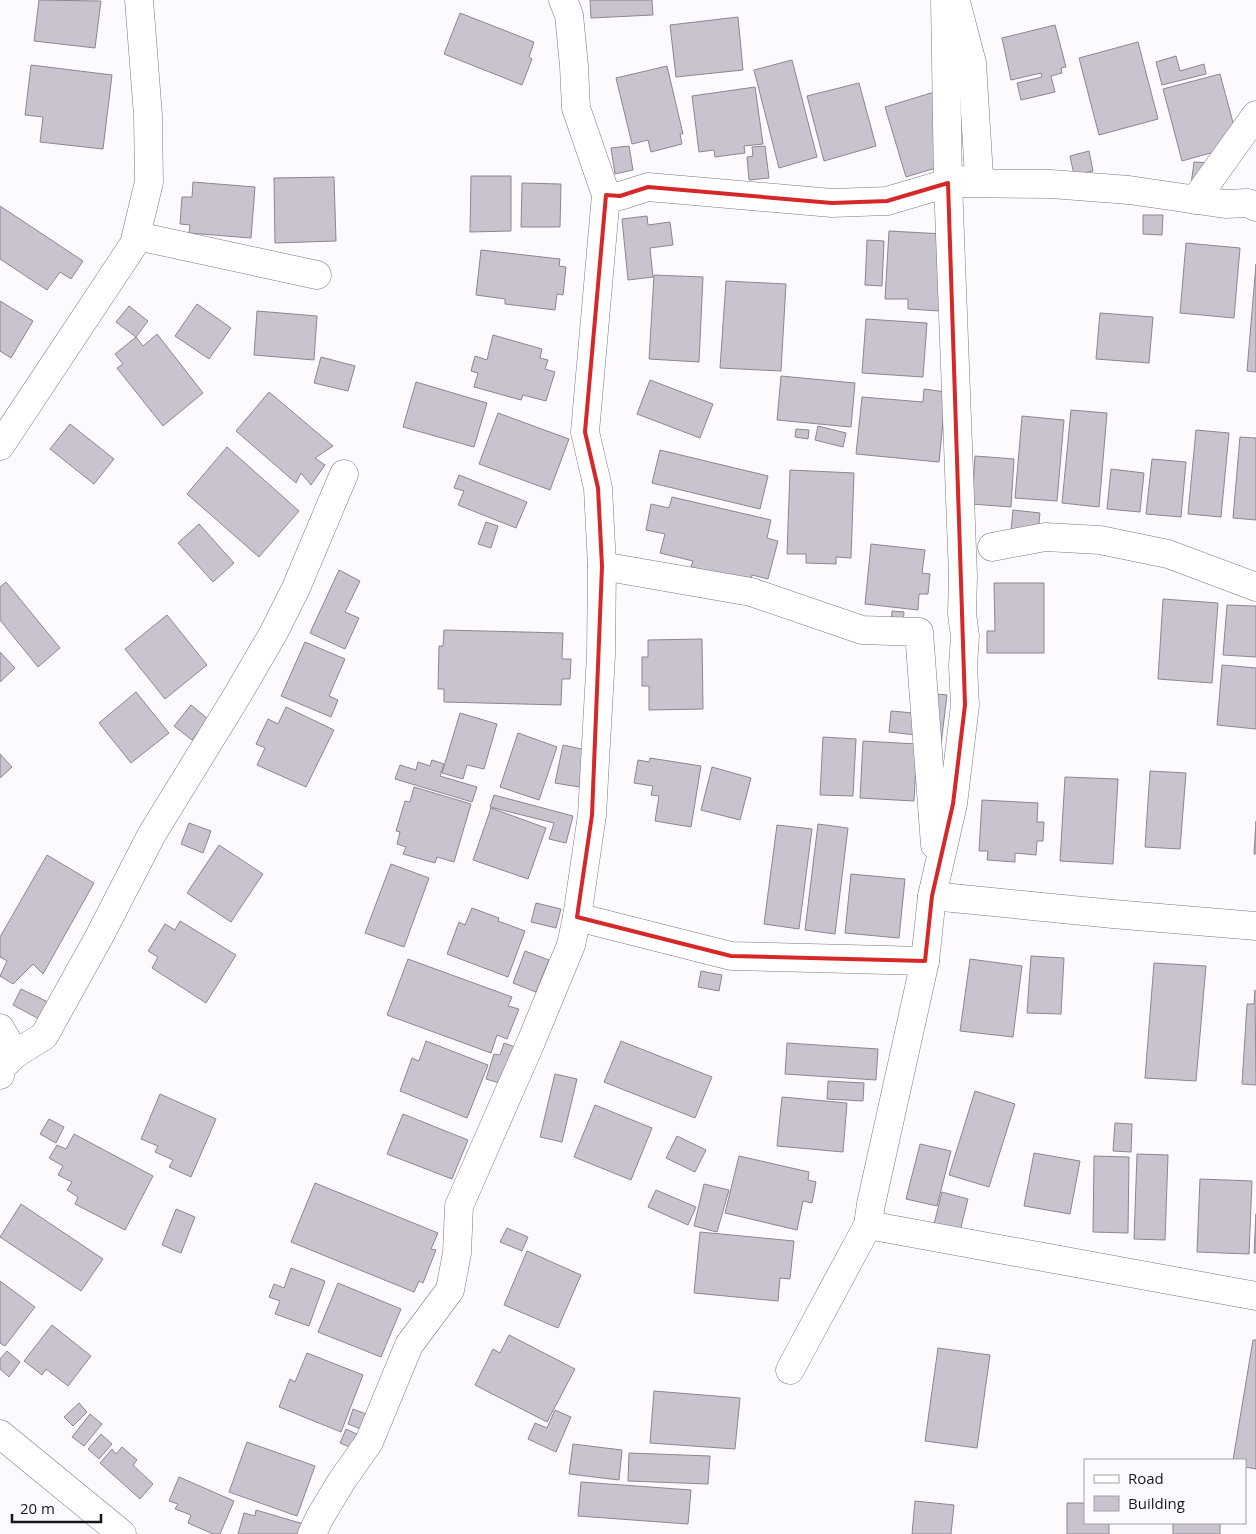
<svg xmlns="http://www.w3.org/2000/svg" width="1256" height="1534" viewBox="0 0 1256 1534" font-family="'Open Sans',sans-serif">
	<rect width="100%" height="100%" fill="#fdfaff"/>
	<g fill="#c9c2cf" stroke="#8d8691">
		<polygon points="39,0 101,1 95,48 34,41"/>
		<polygon points="590,0 652,0 653,15 591,18"/>
		<polygon points="460,13 534,42 529,57 532,59 522,85 444,54"/>
		<polygon points="738,17 743,70 676,77 670,25"/>
		<polygon points="1055,25 1066,67 1061,68 1062,73 1051,76 1055,92 1021,100 1017,83 1042,77 1041,73 1011,80 1002,38"/>
		<polygon points="1138,42 1158,119 1099,135 1079,58"/>
		<polygon points="1176,56 1180,71 1204,64 1206,74 1162,85 1156,62"/>
		<polygon points="792,60 817,157 779,168 754,70"/>
		<polygon points="31,65 112,75 103,149 40,142 43,117 25,115"/>
		<polygon points="667,66 683,134 680,134 682,144 651,152 648,140 632,144 616,78"/>
		<polygon points="1220,74 1239,145 1182,161 1163,89"/>
		<polygon points="859,83 876,146 824,161 807,96"/>
		<polygon points="755,87 763,144 744,146 745,153 715,157 714,150 699,152 692,96"/>
		<polygon points="941,90 962,160 906,177 885,107"/>
		<polygon points="629,146 633,170 615,174 611,148"/>
		<polygon points="765,146 769,178 749,180 747,157 753,156 752,147"/>
		<polygon points="1089,151 1093,171 1074,175 1070,156"/>
		<polygon points="1194,162 1213,163 1191,185"/>
		<polygon points="471,176 511,176 511,231 470,232"/>
		<polygon points="334,177 336,241 275,243 274,178"/>
		<polygon points="193,182 255,187 251,238 189,233 190,225 180,224 182,197 192,197"/>
		<polygon points="522,183 561,184 560,227 521,227"/>
		<polygon points="0,206 83,261 71,279 60,272 47,290 0,259"/>
		<polygon points="1143,215 1163,215 1162,235 1143,234"/>
		<polygon points="647,216 648,225 670,222 673,245 650,248 653,277 628,280 622,219"/>
		<polygon points="889,231 944,234 940,311 908,309 908,299 885,299"/>
		<polygon points="867,240 884,241 882,286 865,285"/>
		<polygon points="1186,243 1240,248 1234,318 1180,313"/>
		<polygon points="481,250 560,259 559,266 566,267 563,295 557,294 555,310 505,304 505,299 476,295"/>
		<polygon points="1256,264 1256,372 1247,371"/>
		<polygon points="654,275 703,277 699,362 649,359"/>
		<polygon points="726,281 786,284 781,371 720,368"/>
		<polygon points="0,301 33,321 11,358 0,351"/>
		<polygon points="197,304 231,328 209,359 175,336"/>
		<polygon points="129,306 148,321 136,337 116,322"/>
		<polygon points="257,311 317,316 314,360 254,355"/>
		<polygon points="1100,313 1153,317 1149,363 1096,359"/>
		<polygon points="866,319 927,323 923,377 862,373"/>
		<polygon points="157,334 203,393 163,426 117,368 123,364 115,354 136,337 143,346"/>
		<polygon points="493,335 542,349 540,358 548,360 545,369 555,372 546,401 523,395 521,400 474,387 478,373 471,371 475,356 487,360"/>
		<polygon points="321,357 355,366 348,391 314,383"/>
		<polygon points="781,376 855,383 851,427 777,420"/>
		<polygon points="650,380 713,404 700,438 637,414"/>
		<polygon points="416,382 487,403 474,447 403,427"/>
		<polygon points="924,389 946,392 939,462 856,454 862,397 923,402"/>
		<polygon points="269,392 333,446 315,458 325,465 311,485 301,473 296,483 236,431"/>
		<polygon points="1071,410 1107,413 1099,507 1062,503"/>
		<polygon points="498,413 569,439 550,490 479,464"/>
		<polygon points="1022,416 1064,420 1057,501 1015,498"/>
		<polygon points="70,424 114,459 94,484 50,449"/>
		<polygon points="818,426 846,433 843,447 815,440"/>
		<polygon points="796,429 809,430 808,439 795,437"/>
		<polygon points="1196,430 1229,433 1221,517 1188,514"/>
		<polygon points="1240,437 1256,438 1256,520 1233,518"/>
		<polygon points="227,447 299,511 259,557 187,494"/>
		<polygon points="660,450 768,476 760,509 652,483"/>
		<polygon points="975,456 1014,459 1011,507 972,504"/>
		<polygon points="1152,459 1186,462 1181,517 1146,514"/>
		<polygon points="1111,469 1144,473 1140,512 1107,509"/>
		<polygon points="790,470 854,473 851,558 836,557 836,564 806,563 806,554 787,554"/>
		<polygon points="459,475 527,502 516,528 458,505 464,491 454,488"/>
		<polygon points="672,497 771,520 767,538 778,541 768,579 752,575 751,581 691,567 693,561 660,553 665,534 646,530 651,504 669,508"/>
		<polygon points="1013,510 1040,513 1038,533 1011,530"/>
		<polygon points="486,522 498,526 491,548 478,544"/>
		<polygon points="199,524 234,563 213,582 178,543"/>
		<polygon points="871,544 925,550 922,573 930,574 928,594 919,594 918,610 865,604"/>
		<polygon points="339,570 360,581 345,612 359,618 345,649 310,633"/>
		<polygon points="6,582 60,648 38,667 0,620 0,587"/>
		<polygon points="994,583 1044,583 1044,653 987,653 987,631 995,631"/>
		<polygon points="1163,599 1218,603 1212,683 1158,679"/>
		<polygon points="1227,605 1256,606 1256,657 1223,655"/>
		<polygon points="892,611 904,612 903,627 891,626"/>
		<polygon points="167,615 207,665 165,699 125,649"/>
		<polygon points="444,630 563,633 562,659 571,659 570,679 562,679 561,705 444,702 444,689 438,689 439,646 443,646"/>
		<polygon points="702,639 703,709 649,710 649,686 642,686 642,657 648,657 648,640"/>
		<polygon points="305,642 345,659 329,696 338,700 331,717 281,696"/>
		<polygon points="0,652 15,668 0,682"/>
		<polygon points="1222,665 1256,668 1256,729 1217,725"/>
		<polygon points="136,692 169,733 131,763 99,723"/>
		<polygon points="927,693 947,695 941,744 925,743 925,736 889,732 891,711 925,714"/>
		<polygon points="191,705 208,719 192,740 174,726"/>
		<polygon points="286,707 334,730 306,787 257,765 265,748 256,744 268,719 278,724"/>
		<polygon points="460,713 497,724 484,769 467,765 463,779 442,773"/>
		<polygon points="518,733 557,747 539,800 500,787"/>
		<polygon points="823,737 856,739 853,796 820,795"/>
		<polygon points="863,741 917,744 914,801 860,798"/>
		<polygon points="563,745 586,750 579,787 555,783"/>
		<polygon points="0,754 12,767 0,778"/>
		<polygon points="650,758 701,766 691,827 655,821 659,796 651,795 653,786 634,783 638,760 649,762"/>
		<polygon points="432,760 444,764 440,776 477,787 472,802 395,779 400,765 416,770 418,762 430,766"/>
		<polygon points="712,767 751,778 740,820 701,810"/>
		<polygon points="1150,771 1186,773 1180,849 1145,847"/>
		<polygon points="1065,777 1118,779 1113,864 1060,861"/>
		<polygon points="414,787 471,804 454,862 437,857 435,863 403,854 406,847 397,844 400,832 396,831 405,801 410,802"/>
		<polygon points="494,795 573,816 566,843 549,839 554,823 490,807"/>
		<polygon points="982,800 1038,803 1037,822 1044,822 1043,841 1037,841 1036,855 1015,853 1015,862 987,860 988,851 979,851"/>
		<polygon points="491,808 546,828 528,879 473,860"/>
		<polygon points="1256,821 1256,854 1254,854"/>
		<polygon points="189,823 211,831 203,853 181,844"/>
		<polygon points="818,824 848,828 835,934 805,930"/>
		<polygon points="777,825 812,829 799,929 764,924"/>
		<polygon points="219,845 263,874 231,922 187,893"/>
		<polygon points="47,855 94,883 43,974 33,964 13,984 0,976 7,961 0,957 0,937"/>
		<polygon points="391,864 429,878 404,947 365,933"/>
		<polygon points="851,874 905,879 899,938 845,933"/>
		<polygon points="536,903 561,909 556,928 531,922"/>
		<polygon points="472,908 499,918 498,921 525,931 508,977 447,954 459,922 465,925"/>
		<polygon points="180,921 236,955 206,1003 152,968 158,957 148,951 165,924 175,930"/>
		<polygon points="525,951 549,960 536,992 513,983"/>
		<polygon points="1031,956 1064,958 1061,1014 1027,1013"/>
		<polygon points="408,959 512,997 508,1006 519,1009 507,1039 497,1035 491,1053 387,1015"/>
		<polygon points="970,959 1022,966 1013,1037 960,1031"/>
		<polygon points="1154,963 1206,966 1196,1081 1145,1078"/>
		<polygon points="701,971 722,975 719,991 698,987"/>
		<polygon points="21,989 48,1002 39,1019 13,1005"/>
		<polygon points="1255,990 1256,1085 1242,1084 1247,1004 1254,1004"/>
		<polygon points="426,1041 488,1065 467,1118 400,1091 412,1058 419,1061"/>
		<polygon points="621,1041 712,1077 695,1118 604,1082"/>
		<polygon points="504,1043 521,1049 509,1086 486,1079 494,1054 500,1055"/>
		<polygon points="787,1043 878,1049 876,1080 785,1074"/>
		<polygon points="555,1074 577,1079 562,1142 540,1137"/>
		<polygon points="828,1081 864,1083 863,1101 827,1099"/>
		<polygon points="975,1091 1015,1104 989,1187 949,1175"/>
		<polygon points="160,1094 216,1119 191,1177 169,1167 173,1160 155,1152 158,1146 141,1139"/>
		<polygon points="782,1097 847,1103 843,1152 777,1146"/>
		<polygon points="595,1105 652,1128 631,1180 574,1157"/>
		<polygon points="403,1114 468,1140 452,1179 387,1154"/>
		<polygon points="49,1119 64,1127 56,1143 40,1134"/>
		<polygon points="1115,1123 1132,1124 1131,1152 1113,1151"/>
		<polygon points="74,1134 153,1176 125,1230 75,1204 78,1197 67,1190 72,1182 58,1175 63,1166 49,1158 57,1145 66,1149"/>
		<polygon points="677,1136 706,1150 695,1172 666,1158"/>
		<polygon points="920,1144 951,1151 937,1206 906,1199"/>
		<polygon points="1034,1153 1080,1161 1070,1214 1024,1206"/>
		<polygon points="1137,1154 1168,1155 1165,1240 1134,1239"/>
		<polygon points="739,1156 809,1172 808,1180 816,1182 812,1203 803,1201 797,1230 725,1213"/>
		<polygon points="1094,1156 1129,1157 1128,1233 1093,1232"/>
		<polygon points="1200,1179 1252,1181 1249,1254 1197,1252"/>
		<polygon points="315,1183 438,1233 431,1249 436,1250 423,1283 419,1281 414,1292 291,1242"/>
		<polygon points="704,1184 729,1190 717,1232 694,1226"/>
		<polygon points="656,1190 696,1207 688,1225 648,1207"/>
		<polygon points="942,1192 968,1199 959,1235 933,1228"/>
		<polygon points="21,1204 103,1259 81,1291 0,1237"/>
		<polygon points="176,1209 195,1217 181,1253 162,1245"/>
		<polygon points="1256,1214 1256,1253 1254,1253"/>
		<polygon points="507,1228 528,1237 522,1251 500,1242"/>
		<polygon points="700,1232 794,1241 790,1279 780,1278 778,1301 694,1293"/>
		<polygon points="527,1251 581,1275 558,1328 504,1305"/>
		<polygon points="291,1268 325,1281 309,1326 275,1314 280,1301 269,1297 274,1284 284,1288"/>
		<polygon points="0,1281 35,1307 5,1346 0,1343"/>
		<polygon points="338,1283 401,1309 381,1357 318,1332"/>
		<polygon points="52,1325 91,1356 68,1386 46,1369 42,1375 24,1361"/>
		<polygon points="509,1335 575,1369 547,1422 475,1385 493,1349 500,1353"/>
		<polygon points="1253,1340 1256,1340 1256,1469 1245,1467 1245,1460 1233,1460"/>
		<polygon points="938,1348 990,1355 977,1448 925,1441"/>
		<polygon points="7,1351 20,1362 9,1377 0,1369 0,1359"/>
		<polygon points="307,1353 363,1375 341,1432 279,1407 290,1379 295,1382"/>
		<polygon points="654,1391 740,1398 735,1449 650,1443"/>
		<polygon points="79,1403 87,1412 73,1426 64,1417"/>
		<polygon points="353,1409 374,1417 368,1432 348,1424"/>
		<polygon points="555,1410 571,1417 556,1452 528,1439 535,1423 547,1428"/>
		<polygon points="90,1414 102,1424 84,1446 72,1437"/>
		<polygon points="346,1429 363,1437 357,1450 340,1443"/>
		<polygon points="101,1434 112,1444 99,1459 88,1449"/>
		<polygon points="247,1442 315,1466 297,1516 229,1492"/>
		<polygon points="573,1444 622,1450 619,1480 569,1474"/>
		<polygon points="122,1447 137,1460 133,1465 153,1484 140,1499 100,1463 112,1449 116,1454"/>
		<polygon points="629,1453 710,1456 708,1484 628,1481"/>
		<polygon points="179,1477 234,1501 220,1534 213,1534 188,1523 191,1515 175,1509 178,1504 169,1501"/>
		<polygon points="581,1482 691,1490 688,1524 578,1516"/>
		<polygon points="915,1501 954,1505 951,1534 912,1534"/>
		<polygon points="1067,1503 1085,1503 1085,1523 1109,1523 1109,1534 1067,1534"/>
		<polygon points="256,1510 307,1525 304,1534 238,1534 244,1513 255,1516"/>
		<rect x="1173" y="1523" width="47" height="11"/>
	</g>
	<g fill="none" stroke-linecap="round" stroke-linejoin="round">
		<defs>
			<g id="minor">
				<polyline points="945,0 948,183 945,0"/>
				<polyline points="956,2 972,63 979,176"/>
				<polyline points="606,195 620,196 648,187 832,203 887,201 948,183 964,180"/>
				<polyline points="1195,200 1256,115"/>
				<polyline points="137,236 317,275"/>
				<polyline points="0,446 134,244 149,182 148,115 139,0"/>
				<polyline points="992,547 1045,537 1100,540 1168,554 1256,587"/>
				<polyline points="602,566 751,592 862,630 919,632 935,845"/>
				<polyline points="932,896 1113,914 1256,926"/>
				<polyline points="577,917 731,956 925,961"/>
				<polyline points="0,1028 15,1054 2,1067 0,1075"/>
				<polyline points="15,1054 44,1036 99,937 152,834 235,699 273,634 296,588 344,474"/>
				<polyline points="868,1225 1256,1296"/>
				<polyline points="790,1370 868,1225 871,1204 925,961 932,896 953,804 965,705 963,666 965,636 962,614 963,576 948,183 1051,184 1129,190 1225,204 1248,203 1256,207"/>
				<polyline points="0,1434 122,1534"/>
				<polyline points="312,1534 320,1517 341,1482 369,1442 409,1345 450,1290 457,1253 459,1206 531,1042 571,945 577,917 592,815 601,655 602,566 598,488 585,432 606,195 576,108 574,66 569,15 563,0"/>
			</g>
		</defs>
		<use href="#minor" stroke="#7d7782" stroke-width="29"/>
		<use href="#minor" stroke="#fff" stroke-width="28"/>
	</g>
	<path fill="none" stroke="#d62828" stroke-width="4" stroke-linejoin="round" d="M948,183l17,522 -12,99 -21,92 -7,65 -194,-5 -154,-39 15,-102 10,-249 -4,-78 -13,-56 21,-237 14,1 28,-9 184,16 55,-2z"/>
	<rect x="1084" y="1459" width="162" height="65" fill="#fdfaff" stroke="#a29fa4"/>
	<rect x="1094" y="1475" width="25" height="8" fill="#ffffff" stroke="#a29fa4"/>
	<text x="1128" y="1484" font-size="15" fill="#19161b">Road</text>
	<rect x="1094" y="1496" width="25" height="15" fill="#c9c2cf" stroke="#a29fa4"/>
	<text x="1128" y="1509" font-size="15" fill="#19161b">Building</text>
	<path d="M12 1514v8h89v-8" fill="none" stroke="#19161b" stroke-width="2.5"/>
	<text x="20" y="1514" font-size="15" fill="#19161b" stroke="#fdfaff" stroke-width="4" paint-order="stroke">20 m</text>
</svg>
